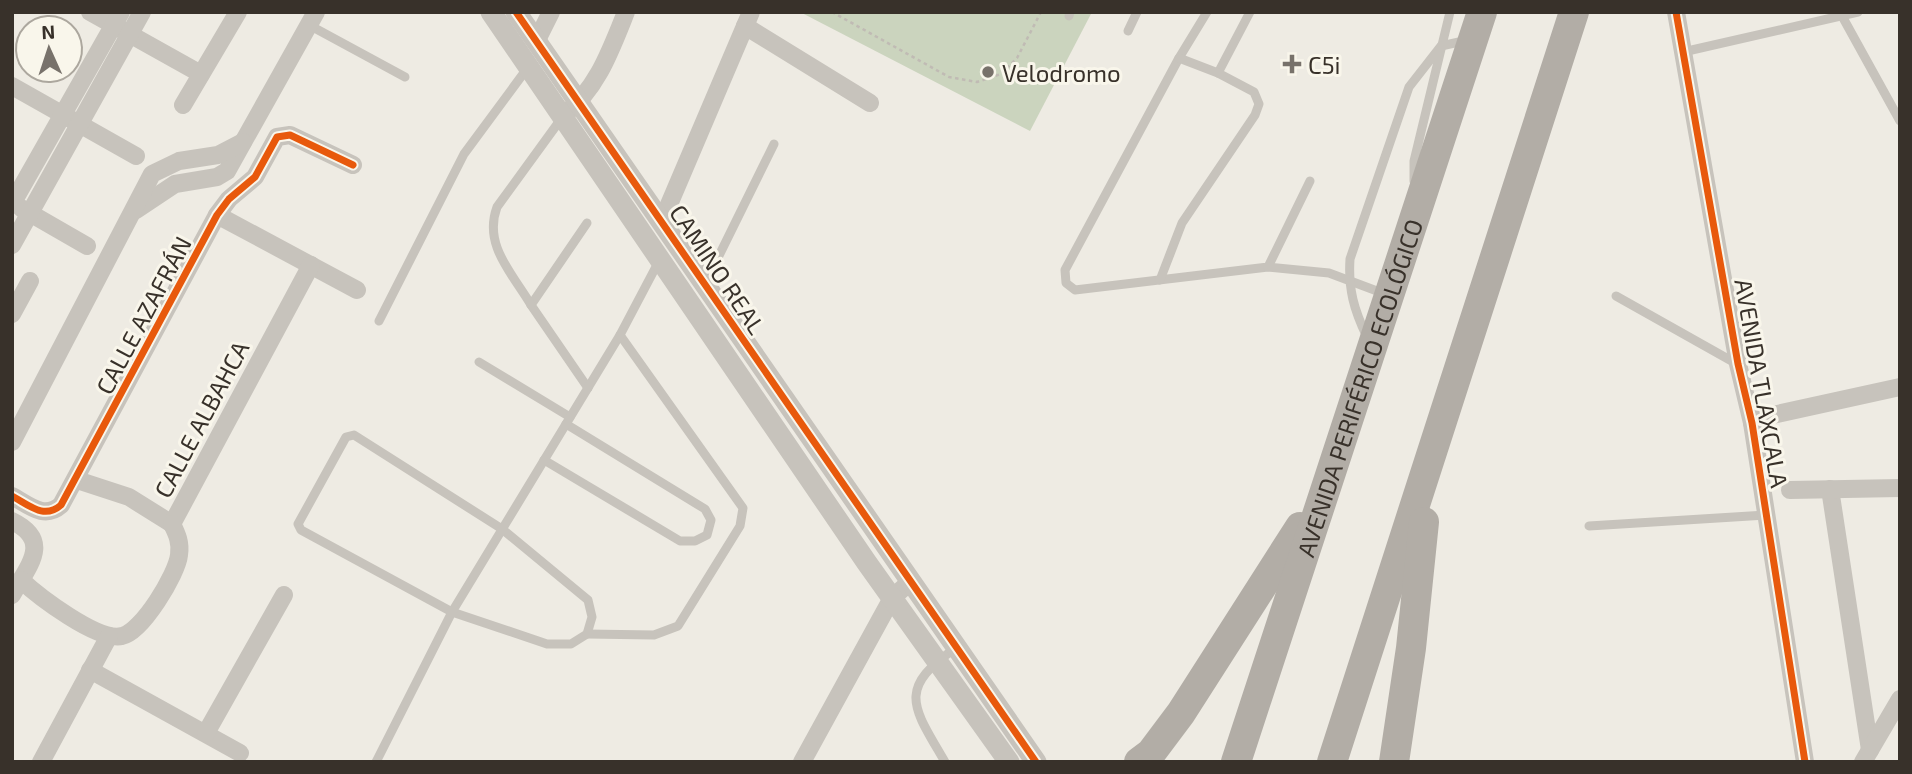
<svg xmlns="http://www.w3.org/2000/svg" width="1912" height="774" viewBox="0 0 1912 774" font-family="'Exo 2',sans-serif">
	<rect width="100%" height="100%" fill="#eeebe3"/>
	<polygon fill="#cbd4be" points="800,12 1092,12 1030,131"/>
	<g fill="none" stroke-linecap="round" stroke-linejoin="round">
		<polyline stroke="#c0bbb4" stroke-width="2.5" stroke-dasharray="3.5 3.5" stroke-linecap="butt" points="832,12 949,77 977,82 1001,74 1017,58 1041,12"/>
		<g stroke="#c7c3bc" stroke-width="9">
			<polyline points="1207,12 1179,58 1065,270 1066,283 1075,290 1268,267 1310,181"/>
			<polyline points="1069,16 1070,12"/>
			<polyline points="1842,16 1900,121"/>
			<polyline points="309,25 405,77"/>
			<polyline points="1128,31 1137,12"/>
			<polyline points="1683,52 1858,12"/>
			<polyline points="1218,73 1250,12"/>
			<polyline points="1414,181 1414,161 1450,12"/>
			<polyline points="587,223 531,305 588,388"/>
			<polyline points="1268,267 1329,273 1385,294"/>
			<polyline points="1160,280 1182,223 1255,115 1259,104 1254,92 1218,73 1179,58"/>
			<polyline points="705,284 774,144"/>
			<polyline points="1616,296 1737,364"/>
			<path d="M531,305c-19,-32 -48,-60 -34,-98l64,-88"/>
			<polyline points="379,321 464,154 529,66"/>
			<path d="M1367,337c-13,-27 -19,-48 -17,-78l59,-172 32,-41 27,-6"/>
			<polyline points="479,362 570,417"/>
			<polygon points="354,435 502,529 588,600 592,617 587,634 571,644 547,644 452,612 301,530 298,524 346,437"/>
			<polyline points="544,460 680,541 695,541 707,535 711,520 705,509 566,424"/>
			<polyline points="1589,526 1766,515"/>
			<polyline points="587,634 654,635 678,626 740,526 743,508 620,335"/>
			<polyline points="376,762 452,612 620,335 659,261"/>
			<path d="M945,762c-31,-54 -50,-73 11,-114"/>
		</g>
		<g stroke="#c7c3bc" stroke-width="18">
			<polyline points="90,12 201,74"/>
			<polyline points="1676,12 1738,364 1752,423 1805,762"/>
			<polyline points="745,26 870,103"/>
			<polyline points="537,40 551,12"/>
			<polyline points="12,86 136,156"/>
			<polyline points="183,105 238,12"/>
			<path d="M563,116c34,-27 47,-64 63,-104"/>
			<polyline points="12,204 121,12"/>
			<polyline points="21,208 87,246"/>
			<polyline points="136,210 175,184 217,177 227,171 316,12"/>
			<polyline points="217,215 357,290"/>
			<polyline points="662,221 751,12"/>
			<polyline points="12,245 142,12"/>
			<polyline points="12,314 30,281"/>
			<polyline points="1752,423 1768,416 1900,387"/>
			<polyline points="12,442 152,174 179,161 218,155 243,142"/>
			<polyline points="77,480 129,497 172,524"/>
			<polyline points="1830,489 1870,750"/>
			<polyline points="1790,490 1900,488"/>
			<path d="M12,496c17,9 32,24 49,9l156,-290 12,-16 26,-22 22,-40 13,-2 63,30"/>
			<path d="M12,521c41,20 16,45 0,74"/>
			<polyline points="172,524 311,265"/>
			<path d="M21,580c17,16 77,62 101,56 20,-4 55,-62 57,-81 2,-12 -2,-21 -7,-31"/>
			<polyline points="90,670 240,753"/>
			<polyline points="206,733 284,595"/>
			<polyline points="41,762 109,636"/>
			<polyline points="802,762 892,598 910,582"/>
			<polyline points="1863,762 1900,699"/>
		</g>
		<g stroke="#c7c3bc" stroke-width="21">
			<polyline points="491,12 867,563 1009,762"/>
			<polyline points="516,12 1036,762"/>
		</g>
		<g stroke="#b2ada6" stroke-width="30">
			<polyline points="1139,762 1151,753 1181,713 1300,527"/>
			<path id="s1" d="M1236,762l246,-750"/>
			<polyline points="1332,762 1574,12"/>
			<polyline points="1394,762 1411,648 1424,522"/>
		</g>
		<defs>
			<g id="cycleway">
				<polyline points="516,12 1036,762"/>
				<polyline points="1676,12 1738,364 1752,423 1805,762"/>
				<path d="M12,496c17,9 32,24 49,9l156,-290 12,-16 26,-22 22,-40 13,-2 63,30"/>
			</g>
		</defs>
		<use href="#cycleway" stroke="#f9f6eb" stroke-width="11"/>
		<use href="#cycleway" stroke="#e8590c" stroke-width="7"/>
	</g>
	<g fill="#78726b" stroke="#f9f6eb" stroke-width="2.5">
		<path d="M1288.5 53.5h7v7h7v7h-7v7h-7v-7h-7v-7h7z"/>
		<circle cx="988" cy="72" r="7"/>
	</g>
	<g text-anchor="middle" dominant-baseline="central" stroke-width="6" stroke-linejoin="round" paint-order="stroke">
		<g font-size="24" fill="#38312a" stroke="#f9f6eb" text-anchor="start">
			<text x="1308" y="64">C5i</text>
			<text x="1002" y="72">Velodromo</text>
		</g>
		<g font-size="24" fill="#38312a" stroke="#f9f6eb">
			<text transform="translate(718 269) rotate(56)">CAMINO REAL</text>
			<text transform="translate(143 315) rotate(-62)">CALLE AZAFRÁN</text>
			<text transform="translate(1762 383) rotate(80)">AVENIDA TLAXCALA</text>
			<text stroke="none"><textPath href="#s1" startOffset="394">AVENIDA PERIFÉRICO ECOLÓGICO</textPath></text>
			<text transform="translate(201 419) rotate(-62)">CALLE ALBAHCA</text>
		</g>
	</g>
	<rect width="1912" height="774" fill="none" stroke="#38312a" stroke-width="28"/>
	<g transform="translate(49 49) rotate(357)"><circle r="33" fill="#f9f6eb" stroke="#aca79e" stroke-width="2"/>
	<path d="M0-5L12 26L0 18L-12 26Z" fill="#78726b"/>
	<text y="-10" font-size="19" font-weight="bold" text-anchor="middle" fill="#38312a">N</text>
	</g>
</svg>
